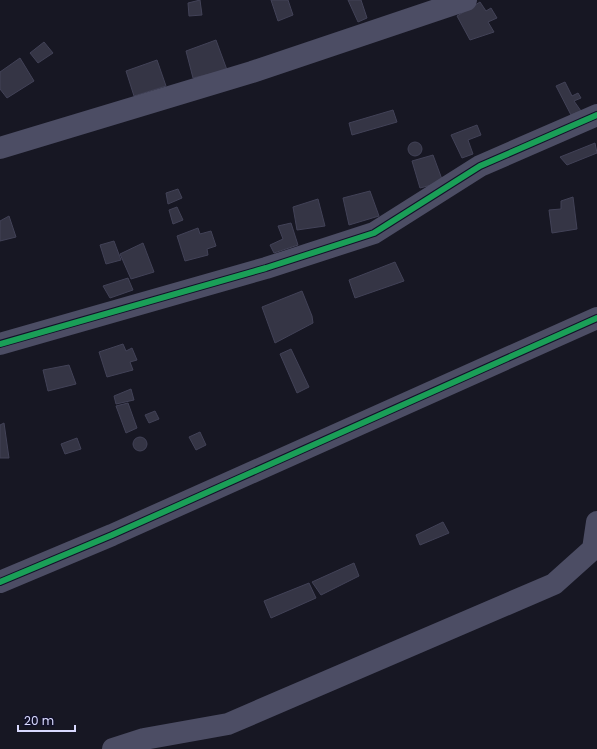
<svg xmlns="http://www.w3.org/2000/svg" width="597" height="749" viewBox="0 0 597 749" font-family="Poppins,sans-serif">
	<rect width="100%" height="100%" fill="#171723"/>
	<g fill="#353545" stroke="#424257">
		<polygon points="200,0 202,15 189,16 188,3"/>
		<polygon points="271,0 288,0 293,15 278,21"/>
		<polygon points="348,0 361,0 367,18 358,22"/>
		<polygon points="480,2 486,11 491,8 497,18 488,22 494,32 470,40 457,16"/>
		<polygon points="216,40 227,70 193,78 186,51"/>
		<polygon points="44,42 53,53 38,63 30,53"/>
		<polygon points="20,58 34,81 7,98 0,89 0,72"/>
		<polygon points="157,60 166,86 134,96 126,71"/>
		<polygon points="565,82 572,96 578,93 581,98 574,101 581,111 571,115 556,86"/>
		<polygon points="393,110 397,122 352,135 349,123"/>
		<polygon points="477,125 481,135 468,140 473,154 462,158 451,135"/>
		<circle cx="415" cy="149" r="7"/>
		<polygon points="595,143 597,153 567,165 560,157"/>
		<polygon points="433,155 443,182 420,188 412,161"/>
		<polygon points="178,189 182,198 168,204 166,193"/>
		<polygon points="370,191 379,216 349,225 343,198"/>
		<polygon points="573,197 577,229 552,233 549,210 561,209 561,201"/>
		<polygon points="318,199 325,226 297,230 293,207"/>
		<polygon points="177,207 183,220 173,224 169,210"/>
		<polygon points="9,216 16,237 0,241 0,221"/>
		<polygon points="291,223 298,245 274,253 270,245 283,239 278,226"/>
		<polygon points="198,228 200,234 211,231 216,246 207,249 208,255 185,261 177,236"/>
		<polygon points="114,241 121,260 106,264 100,245"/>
		<polygon points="143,243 154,272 131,279 120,254"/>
		<polygon points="395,262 404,281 355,298 349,280"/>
		<polygon points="128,278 133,290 110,298 103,286"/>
		<polygon points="302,291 312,316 313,323 275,343 262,307"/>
		<polygon points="123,344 126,351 132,348 137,360 130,362 133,370 107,377 99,352"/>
		<polygon points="291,349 309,387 297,393 280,354"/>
		<polygon points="69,365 76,384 48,391 43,370"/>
		<polygon points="131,389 134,400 116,404 114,396"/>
		<polygon points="128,403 137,428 126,433 116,406"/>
		<polygon points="155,411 159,419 149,423 145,415"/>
		<polygon points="4,423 9,458 0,458 0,425"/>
		<polygon points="200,432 206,445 196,450 189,437"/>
		<circle cx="140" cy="444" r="7"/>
		<polygon points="77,438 81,449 65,454 61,444"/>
		<polygon points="443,522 449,533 420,545 416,535"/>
		<polygon points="354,563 359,576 321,595 312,582"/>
		<polygon points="309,583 316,598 271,618 264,601"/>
	</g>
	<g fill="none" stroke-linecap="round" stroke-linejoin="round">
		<g stroke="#4c4d64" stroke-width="22">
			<polyline points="0,148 252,72 466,0"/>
			<polyline points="0,344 266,268 374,233 480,166 597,115"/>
			<polyline points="0,582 112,535 597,318"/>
			<polyline points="113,749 144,739 228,724 554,584 593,549 597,522"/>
		</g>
		<defs>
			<g id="cycleway">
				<polyline points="0,344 266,268 374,233 480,166 597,115"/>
				<polyline points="0,582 112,535 597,318"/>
			</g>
		</defs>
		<use href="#cycleway" stroke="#121129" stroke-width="8"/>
		<use href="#cycleway" stroke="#1a9f57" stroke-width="6"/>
	</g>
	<path d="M18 725v6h57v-6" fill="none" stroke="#d9daff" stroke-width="2"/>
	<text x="24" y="725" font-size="12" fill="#d9daff" stroke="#121129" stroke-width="3" paint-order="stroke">20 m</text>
</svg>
